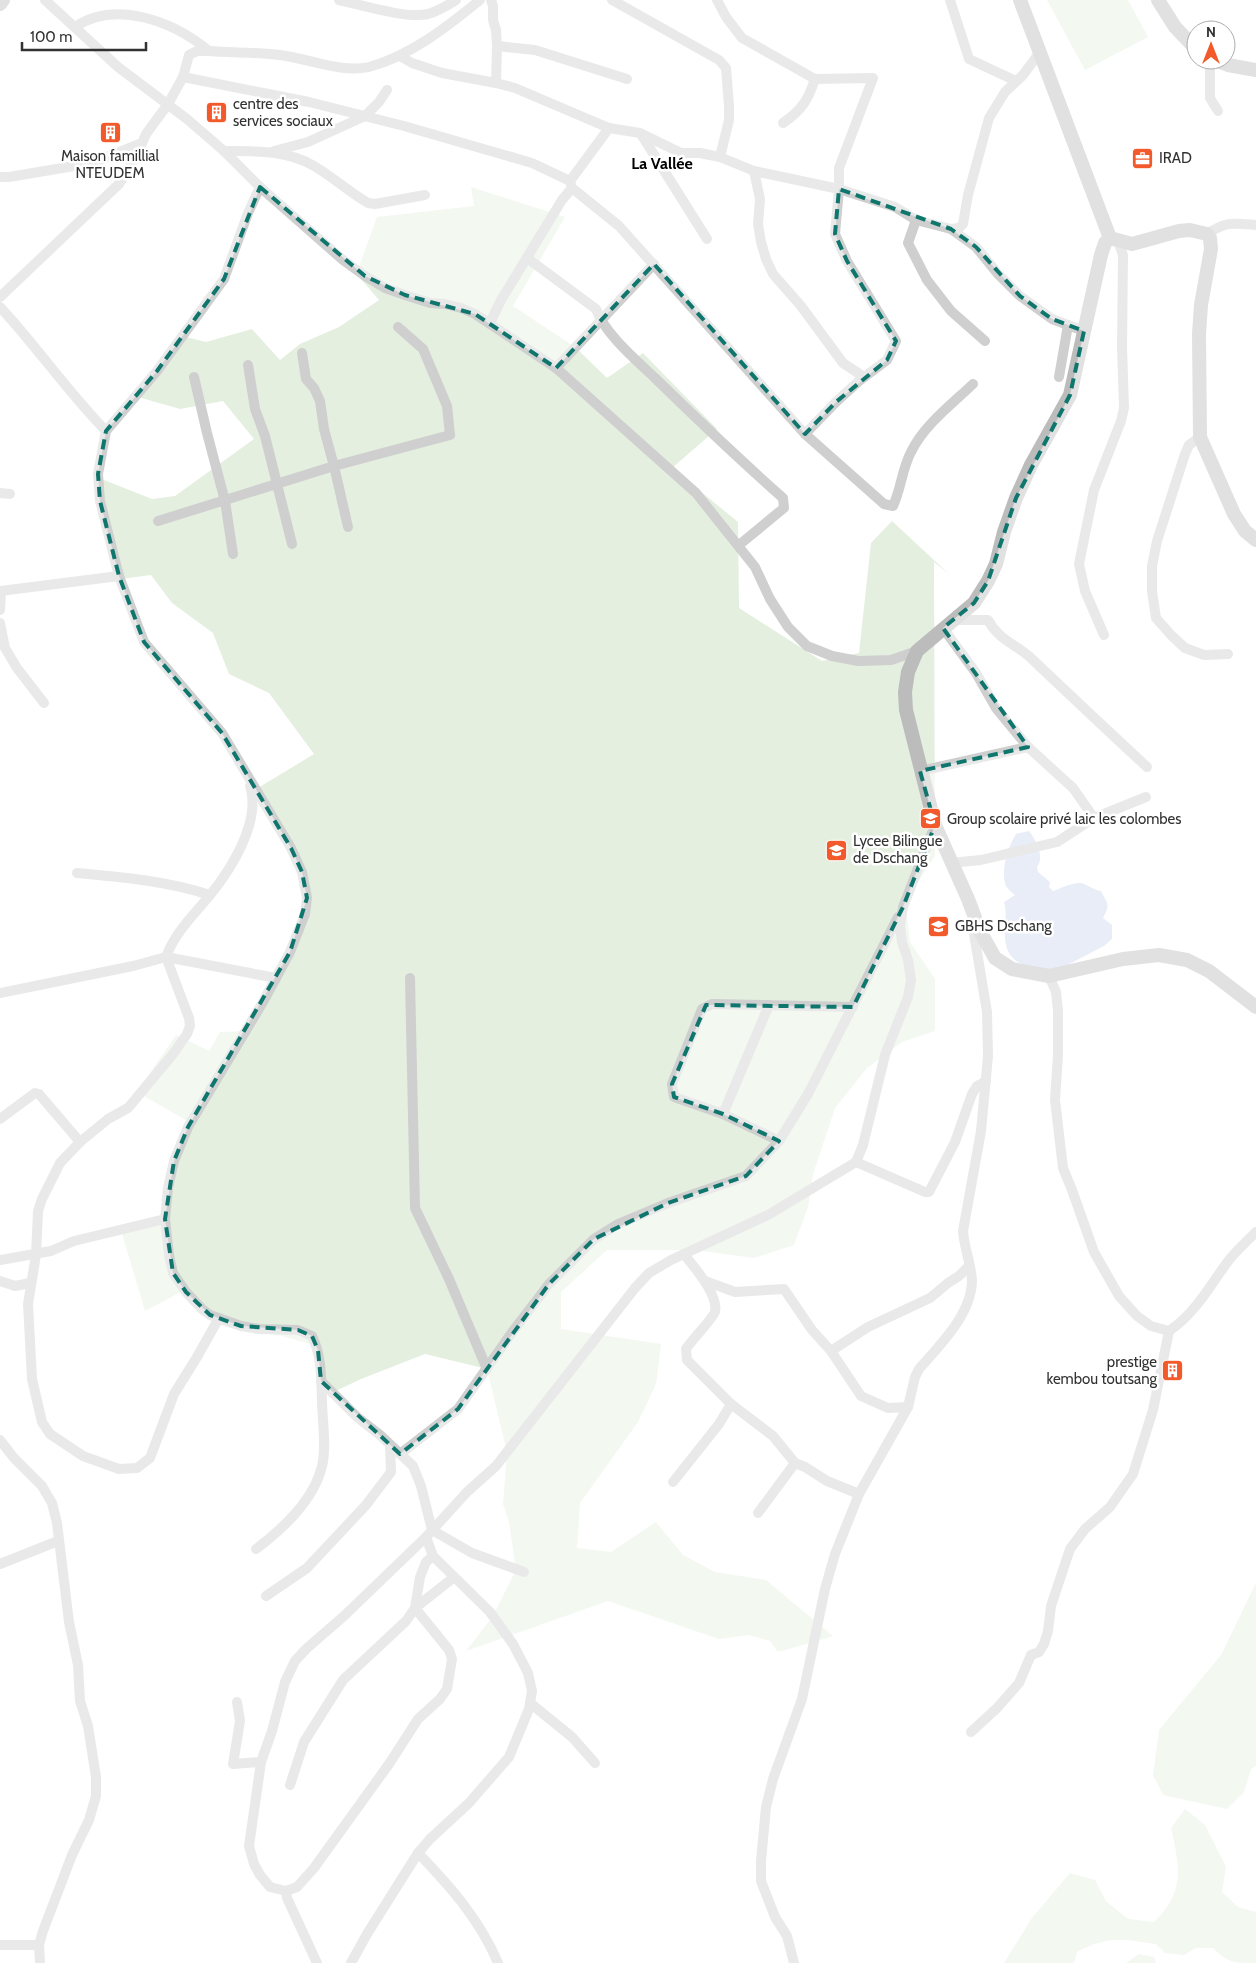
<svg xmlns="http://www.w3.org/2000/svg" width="1256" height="1963" viewBox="0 0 1256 1963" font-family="Cabin,sans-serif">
	<rect width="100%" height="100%" fill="#fff"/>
	<g fill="#e4efe0">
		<polygon points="1047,0 1128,0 1148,37 1085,70"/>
		<polygon points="471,187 565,217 513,306 575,347 607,378 643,353 717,429 672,468 738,522 739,608 822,661 859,653 871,543 892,521 949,574 934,562 935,856 916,885 906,910 910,942 935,979 935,1031 902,1042 867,1068 835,1108 813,1174 808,1207 794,1245 754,1258 695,1250 607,1250 561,1292 561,1329 661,1344 656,1384 638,1422 580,1503 577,1548 611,1552 656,1522 683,1555 715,1572 766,1580 833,1636 782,1651 777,1651 770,1641 749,1635 719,1639 608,1601 466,1651 493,1616 516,1570 509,1522 503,1504 507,1452 487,1369 425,1354 361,1379 321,1398 314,1345 271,1333 216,1325 188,1302 181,1292 145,1311 120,1227 164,1221 169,1182 191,1123 137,1092 176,1035 209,1051 220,1032 247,1031 305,911 303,875 258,788 314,754 269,693 229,674 213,633 172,603 151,575 121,579 99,478 152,499 175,496 254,439 223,401 180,409 138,397 186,337 206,342 252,329 280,360 300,344 339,327 379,300 361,279 359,267 377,217 474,206"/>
		<polygon points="1256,1583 1256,1766 1251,1769 1244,1792 1227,1809 1163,1795 1153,1775 1159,1730 1221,1655"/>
		<path d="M1185,1809l20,16 21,42 -4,25 16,15 18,5v51c-24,0 -27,0 -43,-15h-17l-12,7 -19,-2 -9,-9c-34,-5 -47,-9 -79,8l-3,11h-70l28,-45 38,-45 25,7 11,21 22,18 26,3c31,-30 26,-55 17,-94z"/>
		<polygon points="1139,1954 1154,1957 1156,1963 1126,1963"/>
	</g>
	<path fill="#ccd7f0" d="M1029,831c7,9 16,26 8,36l1,5 12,10 -1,5 4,4c8,-3 20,-9 28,-8 5,1 13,7 20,8 6,13 10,12 2,27l9,7v14l-8,7 -54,28c-26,-9 -47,-10 -45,-44 0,-10 2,-18 -1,-28l11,-7c-3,-2 -7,-6 -9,-9 -6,-15 2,-39 10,-52z"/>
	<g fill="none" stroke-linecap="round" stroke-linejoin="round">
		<g stroke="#cfcfcf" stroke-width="10">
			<polyline points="45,0 118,67 187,119 224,151 260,187 343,260 365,276 385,288 405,295 430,303 445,304 461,308 475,314 556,368 696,493 755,567 770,599 788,627 807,646 832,656 858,661 891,660 917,651"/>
			<path d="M339,0c23,5 67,19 89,14 11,-3 20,-9 28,-14"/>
			<polyline points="491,0 493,6 493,20 496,30 497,46 496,83"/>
			<polyline points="612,0 719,60 726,68 729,106 729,120 720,157 754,171 839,189 895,207 916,220 951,229 976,247 998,274 1020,296 1052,319 1084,331"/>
			<polyline points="717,0 726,17 742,38 815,79 873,78 839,168 839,189 835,234 847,261 896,341 887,360 859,381 836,402 805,434"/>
			<polyline points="950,0 969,59 1016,81"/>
			<path d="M75,27c39,-27 97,-7 134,24"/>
			<polyline points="497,46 535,50 627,79"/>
			<polyline points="400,56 412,63 442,73 496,83 515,88 609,128 640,133 681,153 700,153 720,157"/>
			<polyline points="1210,60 1210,98 1218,111"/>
			<path d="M183,77l126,25 95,24 128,37 38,18 2,7 47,38 186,208 79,70 9,2c8,-17 9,-37 18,-54 13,-27 41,-48 62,-68"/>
			<path d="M783,123c19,-13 25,-23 32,-44"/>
			<polyline points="641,134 707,239"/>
			<path d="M224,151c31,0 63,-1 90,15 19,11 35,26 54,37l7,1 50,-9"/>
			<polyline points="274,151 308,142 365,116 379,102 387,90"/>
			<polyline points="754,171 760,199 758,224 761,242 766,259 773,274 801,306 843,363 864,377"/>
			<polyline points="0,177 9,177 92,163 142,143"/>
			<polyline points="570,181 609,128"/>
			<polyline points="916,220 908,243 927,280 951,311 985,341"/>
			<polyline points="951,229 959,228 963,224 968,195 989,118 1005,92 1023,75 1040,52"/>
			<path d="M1207,234c20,-13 26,-11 49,-9"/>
			<path d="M527,258l69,51c9,25 40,51 59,69 42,41 84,81 128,120l1,10 -45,37"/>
			<path d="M0,297l119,-113 18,-29 9,-21 22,-30 15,-27 6,-22 8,-4h12c25,2 52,1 77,5 26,4 57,17 83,11 41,-11 78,-40 111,-67"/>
			<path d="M0,307c37,40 68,85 106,124"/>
			<polyline points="490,323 501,300 562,200 572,188"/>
			<polyline points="302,353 306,379 314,388 320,401 324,429 334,466 348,527"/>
			<polyline points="248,365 255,409 265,436 292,544"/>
			<polyline points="556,368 654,264"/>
			<polyline points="194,377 207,433 225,501 233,554"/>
			<polyline points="1059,377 1068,325"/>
			<polyline points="1200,437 1189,445 1185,454 1157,541 1152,566 1152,591 1156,618 1171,635 1185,648 1204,655 1228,654"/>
			<polyline points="0,493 10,494"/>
			<polyline points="158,521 334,466 450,435 447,406 423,349 398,327"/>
			<polyline points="0,591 119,576"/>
			<polyline points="0,610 1,591"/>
			<path d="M952,620h36c12,22 29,24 45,40 38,36 76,72 114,107"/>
			<polyline points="0,623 5,648 17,668 44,703"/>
			<polyline points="943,628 976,673 996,708 1028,747 1073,788 1094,818"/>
			<polyline points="1104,635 1085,591 1079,564 1094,490 1121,421 1124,408 1122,347 1123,255 1118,241"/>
			<polyline points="920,771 1028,747"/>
			<polyline points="950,863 981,860 1057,842 1094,818 1146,797"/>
			<path d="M77,873c45,4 90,8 133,22"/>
			<polyline points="410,978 415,1208 449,1279 487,1369"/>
			<polyline points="0,993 133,966 166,957 276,978"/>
			<polyline points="723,1114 769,1005"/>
			<polyline points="0,1119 35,1093 39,1094 80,1142"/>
			<polyline points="779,1141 723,1114 674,1097 672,1084 702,1009 712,1004 853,1007"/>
			<polyline points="856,1162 925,1192 929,1192 955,1142 972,1094 977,1086 986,1081"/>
			<path d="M684,1254c10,13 35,41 31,58 -2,6 -24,29 -29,37l1,11 44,44 42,32 22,27"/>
			<polyline points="0,1260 51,1251 74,1241 165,1219"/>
			<polyline points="0,1281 15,1286 30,1283"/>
			<polyline points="705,1281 735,1292 784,1289 812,1330 831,1351 861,1396 888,1408 908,1407"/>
			<path d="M219,1318l-22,39 -23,37 -24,64 -13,10 -18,1 -36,-13 -33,-22 -8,-12 -10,-43 -4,-75 8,-49 2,-44 4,-12 18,-36 20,-21 28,-23 20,-11 45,-54 14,-20 3,-8 -1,-8 -23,-61c11,-30 36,-49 54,-75 18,-25 40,-65 30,-96"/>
			<path d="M1169,1331c27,-18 41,-46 60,-71 8,-10 18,-19 27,-28"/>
			<polyline points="831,1351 868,1327 930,1298 948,1283 959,1276 969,1266"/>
			<polyline points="321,1381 357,1417 380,1435 413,1466 421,1486 432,1530 472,1553 524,1572"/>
			<polyline points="0,1440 14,1458 42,1486 52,1503 57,1523 69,1622 78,1665 80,1701 88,1726 96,1777 96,1796 89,1820 72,1855 43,1931 39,1945 40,1963"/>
			<polyline points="400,1454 458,1409 513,1331 549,1284 594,1239 618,1224 668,1203 746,1176 779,1141 808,1094 898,917"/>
			<polyline points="673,1482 719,1424 731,1404"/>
			<polyline points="758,1513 795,1463 805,1467 827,1481 859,1494"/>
			<polyline points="426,1537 344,1616 306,1649 295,1661 285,1682 272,1731 261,1762 249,1846 254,1864 260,1875 270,1887 286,1891 297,1887 314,1868 389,1764 418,1719 440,1699 447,1689 452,1659 449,1650 415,1608 453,1578"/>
			<path d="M256,1549c28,-21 58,-49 66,-83 5,-19 0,-47 0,-66 -1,-23 0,-43 -10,-64l-14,-6 -39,-1 -18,-3 -31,-11 -8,-6 -16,-17 -13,-19 -4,-18 -4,-36 3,-31 6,-27 14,-34 75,-125 27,-50 15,-38 2,-16 -5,-26 -11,-24 -69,-115 -78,-91 -25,-66 -19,-75 -2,-27 8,-43 51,-60 67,-92 24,-66 12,-26"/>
			<polyline points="0,1564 58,1541"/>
			<polyline points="266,1596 307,1568 366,1505 391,1472 390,1445"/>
			<polyline points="237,1702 240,1721 233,1764 261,1762"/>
			<polyline points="530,1703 572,1737 595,1763"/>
			<polyline points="971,1732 997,1708 1019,1683 1031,1655 1039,1652 1044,1644 1048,1631 1051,1606 1070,1549 1085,1529 1110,1507 1133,1474 1153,1410 1169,1331 1151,1326 1137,1316 1119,1296 1094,1252 1072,1190 1063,1168 1055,1100 1058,1055 1058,1011 1056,992 1049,976"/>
			<polyline points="290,1785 304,1742 343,1680 406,1621 415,1608 420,1577 426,1562 433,1556"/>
			<polyline points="286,1891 287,1898 317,1963"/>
			<polyline points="0,1945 39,1945"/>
			<polyline points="351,1963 367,1934 418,1853"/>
			<path d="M498,1963c-18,-43 -48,-77 -80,-110l12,-14 39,-36 40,-46 20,-48 3,-18 -4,-18 -15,-29 -23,-32 -57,-56 -7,-19 41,-45 29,-26 139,-178 14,-15 22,-13 97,-45 88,-53 7,-17 22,-90 23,-58 3,-17 -3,-20 -6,-18 -2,-17 3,-18 32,-82"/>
			<path d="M794,1963l-7,-27 -12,-19 -14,-36v-20l5,-54 7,-28 29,-80 23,-110 10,-35 24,-60 49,-87 7,-30 4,-8c21,-24 53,-55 53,-89 -1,-16 -8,-33 -9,-49l18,-100 7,-75 -1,-44 -15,-90"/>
		</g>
		<g stroke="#bcbcbc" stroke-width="14">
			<polyline points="1020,0 1110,238 1132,244 1179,231 1190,230 1207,234 1210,238 1211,249 1201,305 1199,334 1200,437 1234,514 1245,531 1256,540"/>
			<polyline points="1158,0 1175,27 1196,49"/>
			<polyline points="0,4 3,0"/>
			<polyline points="1215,60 1228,65 1256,70"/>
			<polyline points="1110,238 1105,243 1101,255 1070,395 1031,465 1016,498 1004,532 996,564 988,581 974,603 917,651 908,672 905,692 906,710 935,825 968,899 980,931 995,958 1012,969 1049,976 1123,959 1159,955 1187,960 1209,971 1256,1007"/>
		</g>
	</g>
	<path d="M0 0H1256V1963H0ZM260,187l105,89 40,19 70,19 81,54 98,-104 151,170 31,-32 51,-42 9,-19 -49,-80 -12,-27 4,-45 112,40 25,18 44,49 32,23 32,12 -14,64 -54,103 -28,83 -14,22 -31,25 85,119 -108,24 15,54 -32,82 -50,100 -147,-2 -34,79 2,13 49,17 56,27 -33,35 -78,27 -74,36 -45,45 -91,125 -58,45 -79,-73 -3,-31 -6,-14 -14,-6 -57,-4 -31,-11 -24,-23 -13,-19 -8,-54 9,-58 14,-34 102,-175 17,-54 -5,-26 -11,-24 -69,-115 -78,-91 -25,-66 -19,-75 -2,-27 8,-43 51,-60 67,-92z" fill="#fff" fill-opacity=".55" fill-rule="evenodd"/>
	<path fill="none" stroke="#0f766e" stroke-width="4" stroke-dasharray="10 6" stroke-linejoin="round" d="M260,187l105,89 40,19 70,19 81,54 98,-104 151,170 31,-32 51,-42 9,-19 -49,-80 -12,-27 4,-45 112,40 25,18 44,49 32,23 32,12 -14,64 -54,103 -28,83 -14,22 -31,25 85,119 -108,24 15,54 -32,82 -50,100 -147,-2 -34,79 2,13 49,17 56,27 -33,35 -78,27 -74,36 -45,45 -91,125 -58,45 -79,-73 -3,-31 -6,-14 -14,-6 -57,-4 -31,-11 -24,-23 -13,-19 -8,-54 9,-58 14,-34 102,-175 17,-54 -5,-26 -11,-24 -69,-115 -78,-91 -25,-66 -19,-75 -2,-27 8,-43 51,-60 67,-92z"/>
	<defs>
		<symbol id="building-square" viewBox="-11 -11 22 22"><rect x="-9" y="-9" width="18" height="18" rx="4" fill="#f25a2c" stroke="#fff"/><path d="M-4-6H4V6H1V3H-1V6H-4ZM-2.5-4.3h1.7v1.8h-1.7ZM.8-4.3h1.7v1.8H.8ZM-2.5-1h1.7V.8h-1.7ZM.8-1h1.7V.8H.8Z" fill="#fff"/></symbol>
		<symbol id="office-square" viewBox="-11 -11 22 22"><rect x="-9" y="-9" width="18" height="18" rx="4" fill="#f25a2c" stroke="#fff"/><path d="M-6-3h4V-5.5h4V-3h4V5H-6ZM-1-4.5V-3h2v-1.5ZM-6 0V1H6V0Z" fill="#fff"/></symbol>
		<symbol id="school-square" viewBox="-11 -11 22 22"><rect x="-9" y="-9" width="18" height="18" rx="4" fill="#f25a2c" stroke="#fff"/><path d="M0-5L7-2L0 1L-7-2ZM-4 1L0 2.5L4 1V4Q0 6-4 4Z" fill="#fff"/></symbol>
	</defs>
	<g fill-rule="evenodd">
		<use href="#building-square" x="204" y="100" width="25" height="25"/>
		<use href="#building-square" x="98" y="120" width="25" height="25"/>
		<use href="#office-square" x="1130" y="146" width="25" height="25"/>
		<use href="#school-square" x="918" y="806" width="25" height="25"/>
		<use href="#school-square" x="824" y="838" width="25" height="25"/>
		<use href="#school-square" x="926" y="914" width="25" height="25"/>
		<use href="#building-square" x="1160" y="1358" width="25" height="25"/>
	</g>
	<g text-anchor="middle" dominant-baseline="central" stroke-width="5" stroke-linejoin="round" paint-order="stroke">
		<g font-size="15" fill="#323232" stroke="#fff" text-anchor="start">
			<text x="233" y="104">centre des<tspan x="233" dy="17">services sociaux</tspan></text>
			<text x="110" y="156" text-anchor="middle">Maison famillial<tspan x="110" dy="17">NTEUDEM</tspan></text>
			<text x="1159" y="158">IRAD</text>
			<text x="947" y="819">Group scolaire privé laic les colombes</text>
			<text x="853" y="841">Lycee Bilingue<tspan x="853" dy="17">de Dschang</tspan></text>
			<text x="955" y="926">GBHS Dschang</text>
			<text x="1157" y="1362" text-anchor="end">prestige<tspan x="1157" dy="17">kembou toutsang</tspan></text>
		</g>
		<g font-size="16" font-weight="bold" fill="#000" stroke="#fff">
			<text x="662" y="163">La Vallée</text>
		</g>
	</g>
	<g transform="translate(1211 45)"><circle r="24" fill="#ffffff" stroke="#adadad"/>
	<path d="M0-4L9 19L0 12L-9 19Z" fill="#f25a2c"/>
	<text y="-8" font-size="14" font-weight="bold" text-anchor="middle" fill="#323232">N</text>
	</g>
	<path d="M22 42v8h124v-8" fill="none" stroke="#323232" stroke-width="2.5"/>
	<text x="30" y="42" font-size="15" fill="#323232" stroke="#ffffff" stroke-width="4" paint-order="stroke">100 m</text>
</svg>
